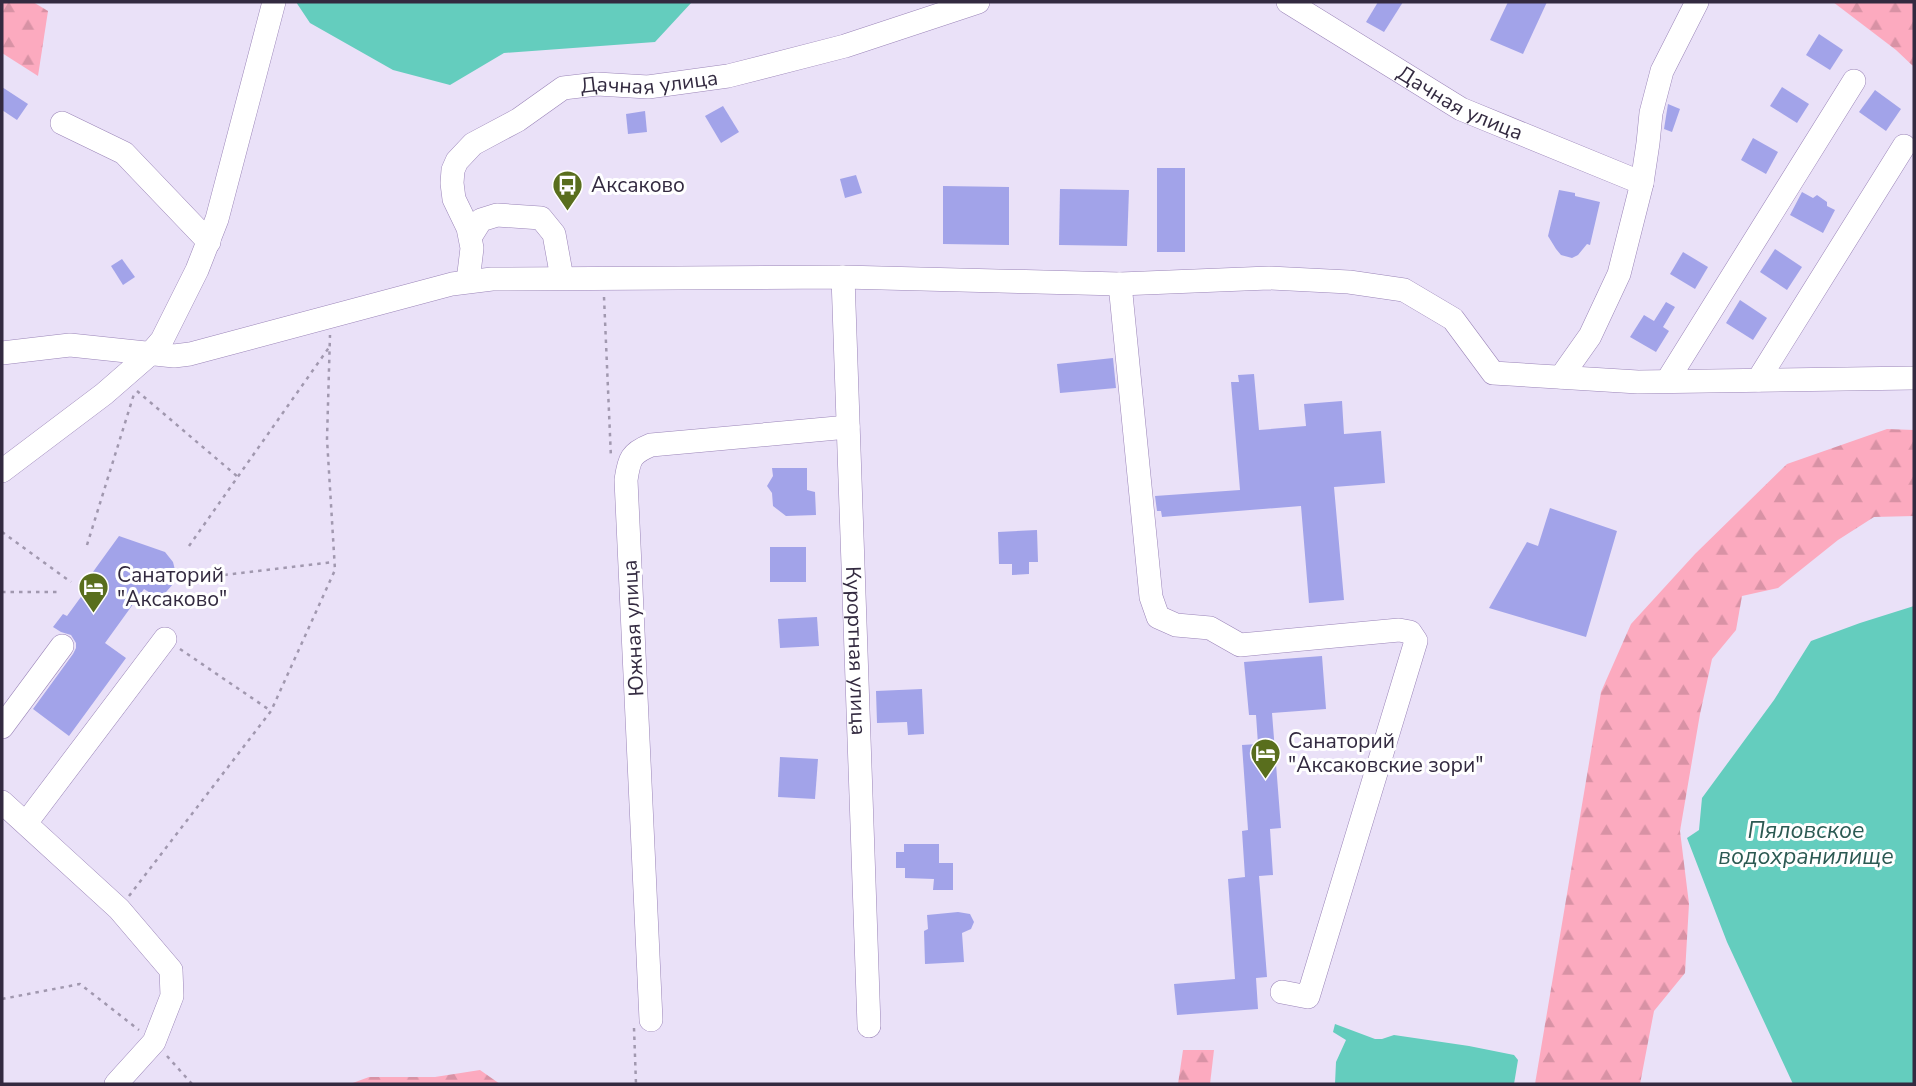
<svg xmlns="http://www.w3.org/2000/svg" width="1916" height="1086" viewBox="0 0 1916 1086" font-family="'Nunito Sans',sans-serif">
	<defs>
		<pattern id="forest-firs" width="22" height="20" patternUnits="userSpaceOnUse" patternTransform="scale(1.75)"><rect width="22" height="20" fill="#fcaabf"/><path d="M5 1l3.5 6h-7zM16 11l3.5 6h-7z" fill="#d892a5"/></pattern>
	</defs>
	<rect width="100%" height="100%" fill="#eae1f8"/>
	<g fill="url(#forest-firs)">
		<polygon points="2,2 33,2 48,11 38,76 2,53"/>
		<polygon points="1833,2 1914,2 1914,67 1896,50"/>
		<polygon points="1887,429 1914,430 1914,516 1874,517 1838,540 1778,588 1742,596 1736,630 1712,659 1700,714 1680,831 1689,904 1685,973 1654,1011 1640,1084 1535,1084 1601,692 1631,624 1695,554 1787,464"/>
		<polygon points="1183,1050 1214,1050 1210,1084 1178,1084"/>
		<polygon points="480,1070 500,1084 350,1084 369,1077 435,1077"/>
	</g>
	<g fill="#64cdbe">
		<polygon points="296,2 692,2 655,42 504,53 450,85 393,70 310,23"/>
		<polygon points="1914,606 1914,1084 1793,1084 1727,942 1687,838 1699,830 1702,798 1774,700 1811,641 1860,623"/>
		<polygon points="1335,1024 1375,1039 1382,1039 1394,1035 1469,1046 1514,1055 1518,1060 1514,1084 1335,1084 1336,1062 1346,1040 1333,1032"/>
	</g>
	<g fill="#a2a3e9">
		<polygon points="1378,2 1403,2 1384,32 1366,22"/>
		<polygon points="1508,2 1547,2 1523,54 1490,40"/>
		<polygon points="1819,34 1843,50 1830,70 1806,55"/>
		<polygon points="2,87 28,104 17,120 2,110"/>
		<polygon points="1782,87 1809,104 1797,123 1770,106"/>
		<polygon points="1875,90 1901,109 1886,131 1859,112"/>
		<polygon points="1668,104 1680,109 1672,132 1664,129"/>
		<polygon points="723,106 739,132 721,143 705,116"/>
		<polygon points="645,111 647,132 628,134 626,114"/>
		<polygon points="1753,138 1778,152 1766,174 1741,160"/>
		<rect x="1157" y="168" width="28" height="84"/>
		<polygon points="856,175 862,193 845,198 840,179"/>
		<polygon points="943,186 1009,187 1009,245 943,244"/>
		<polygon points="1060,189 1129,190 1127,246 1059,245"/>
		<polygon points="1559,190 1575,193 1575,196 1600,202 1590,245 1587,244 1578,255 1572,258 1561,255 1556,249 1548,236"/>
		<polygon points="1802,192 1813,198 1817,195 1827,202 1827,206 1835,210 1823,233 1790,215"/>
		<polygon points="1775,249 1802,267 1787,290 1760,272"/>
		<polygon points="1683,252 1708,267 1695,289 1670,274"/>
		<polygon points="122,259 135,277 123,285 111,266"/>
		<polygon points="1740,300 1767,318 1753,340 1726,323"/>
		<polygon points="1666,302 1675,307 1663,327 1669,331 1656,352 1630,337 1644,315 1654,321"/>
		<polygon points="1113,358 1116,388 1060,393 1057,364"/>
		<polygon points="1254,374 1259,430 1306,426 1304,404 1342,401 1344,434 1381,431 1385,483 1334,487 1344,600 1309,603 1301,506 1162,517 1161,511 1157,511 1155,496 1240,490 1231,382 1239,382 1238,375"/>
		<polygon points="772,468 807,468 807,490 815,492 816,515 786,516 773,506 772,493 767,486 773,476"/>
		<polygon points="1550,508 1617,531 1586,637 1489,608 1527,542 1538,546"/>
		<polygon points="1037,530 1038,562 1029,562 1029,574 1012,575 1012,564 999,564 998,532"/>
		<polygon points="119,536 165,552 173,562 176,574 173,584 160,599 144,589 105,643 126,658 69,736 33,709 73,654 76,648 76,643 71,635 61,632 53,627 63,614 67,616 94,579 90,576"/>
		<rect x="770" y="547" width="36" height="35"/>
		<polygon points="817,617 819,646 780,648 778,619"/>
		<polygon points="1322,656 1326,709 1272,713 1281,828 1270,829 1273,875 1259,876 1267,977 1256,978 1258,1009 1177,1015 1174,984 1235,979 1228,879 1245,877 1242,831 1248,830 1242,745 1258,744 1256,715 1249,715 1244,662"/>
		<polygon points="922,689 924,734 908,735 907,722 877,723 876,691"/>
		<polygon points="780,757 818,759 815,799 778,797"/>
		<polygon points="904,844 939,844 939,863 953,863 953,890 933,890 934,879 905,878 905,868 896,868 896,852 904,852"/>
		<polygon points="958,912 970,914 974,922 971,929 962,933 964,962 925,964 924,931 928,929 927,915"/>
	</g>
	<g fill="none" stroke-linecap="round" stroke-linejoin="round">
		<defs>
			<g id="minor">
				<path id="s1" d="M1288,2l173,107 181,74"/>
				<polyline points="62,123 124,153 209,242"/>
				<polyline points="471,236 481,220 497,215 541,218 554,234 562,278"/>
				<path id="s2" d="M843,277l26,749"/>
				<path id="s3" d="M468,281l4,-33 -4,-20 -14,-29 -2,-16 1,-13 4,-9 16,-17 45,-24 45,-32 34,-4 51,3 80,-11 117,-30 133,-44"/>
				<polyline points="1120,284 1151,597 1158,617 1176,625 1210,628 1240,645 1399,630 1410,632 1416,641 1308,997 1282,992"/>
				<polyline points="2,353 70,345 174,356 190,354 452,284 492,279 843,277 1120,284 1269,278 1349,282 1404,290 1453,319 1493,373 1638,382 1914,378"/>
				<polyline points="1561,377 1590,336 1619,274 1642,183 1648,143 1651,113 1662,71 1697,2"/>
				<polyline points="1758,380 1904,146"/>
				<polyline points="1667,381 1854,81"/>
				<polyline points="2,471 104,394 150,354 162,340 197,270 217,219 274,2"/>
				<polyline points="2,727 62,646"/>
				<polyline points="2,802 119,909 171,970 172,996 154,1042 116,1084"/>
				<polyline points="26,823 165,639"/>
				<path d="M651,1020l-25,-540c3,-21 5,-27 25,-35l197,-18"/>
			</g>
		</defs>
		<use href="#minor" stroke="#9a84b8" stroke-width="24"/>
		<g stroke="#a198af" stroke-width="2.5" stroke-dasharray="3.5 5" stroke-linecap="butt">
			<polyline points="604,297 611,458"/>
			<polyline points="137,391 238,477"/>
			<polyline points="2,532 71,582"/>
			<polyline points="87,545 134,394"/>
			<polyline points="189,546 330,346"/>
			<polyline points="199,578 334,562"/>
			<polyline points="2,592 59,592"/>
			<polyline points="180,649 271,711"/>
			<polyline points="129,896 271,711 335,570 327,439 330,335"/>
			<polyline points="2,999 80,984 139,1030"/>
			<polyline points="634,1028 636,1084"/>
			<polyline points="167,1056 192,1084"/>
		</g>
		<use href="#minor" stroke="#fff" stroke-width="23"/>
	</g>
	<defs>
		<symbol id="bus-pin" viewBox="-11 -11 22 30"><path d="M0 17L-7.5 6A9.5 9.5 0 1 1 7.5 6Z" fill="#596e1d" stroke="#fff"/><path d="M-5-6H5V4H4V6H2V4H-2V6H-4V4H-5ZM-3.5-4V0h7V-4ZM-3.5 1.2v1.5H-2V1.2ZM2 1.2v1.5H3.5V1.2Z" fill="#fff"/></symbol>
		<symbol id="hotel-pin" viewBox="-11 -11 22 30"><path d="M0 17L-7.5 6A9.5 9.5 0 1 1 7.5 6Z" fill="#596e1d" stroke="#fff"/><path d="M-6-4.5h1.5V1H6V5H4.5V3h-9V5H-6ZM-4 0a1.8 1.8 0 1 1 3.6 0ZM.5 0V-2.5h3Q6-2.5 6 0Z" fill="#fff"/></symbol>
	</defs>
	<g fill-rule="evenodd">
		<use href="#bus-pin" x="550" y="168" width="35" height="47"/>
		<use href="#hotel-pin" x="76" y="570" width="35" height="47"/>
		<use href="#hotel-pin" x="1248" y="736" width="35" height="47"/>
	</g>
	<g text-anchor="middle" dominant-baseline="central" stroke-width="6" stroke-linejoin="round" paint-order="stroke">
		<g font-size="21" fill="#332a40" stroke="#fff">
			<text stroke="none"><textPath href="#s3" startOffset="341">Дачная улица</textPath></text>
			<text stroke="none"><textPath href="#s1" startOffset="200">Дачная улица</textPath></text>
			<text transform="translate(633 628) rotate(-93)">Южная улица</text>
			<text stroke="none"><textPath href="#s2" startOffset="374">Курортная улица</textPath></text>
		</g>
		<g font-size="21" fill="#332a40" stroke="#fff" text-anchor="start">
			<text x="591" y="185">Аксаково</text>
			<text x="117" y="575">Санаторий<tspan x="117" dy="24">"Аксаково"</tspan></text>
			<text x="1288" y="741">Санаторий<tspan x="1288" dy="24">"Аксаковские зори"</tspan></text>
		</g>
		<g font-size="23" font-style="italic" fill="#2c5a53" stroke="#fff">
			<text x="1806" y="830">Пяловское<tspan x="1806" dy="26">водохранилище</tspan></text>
		</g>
	</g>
	<rect width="1916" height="1086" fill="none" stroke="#332a40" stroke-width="7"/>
</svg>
